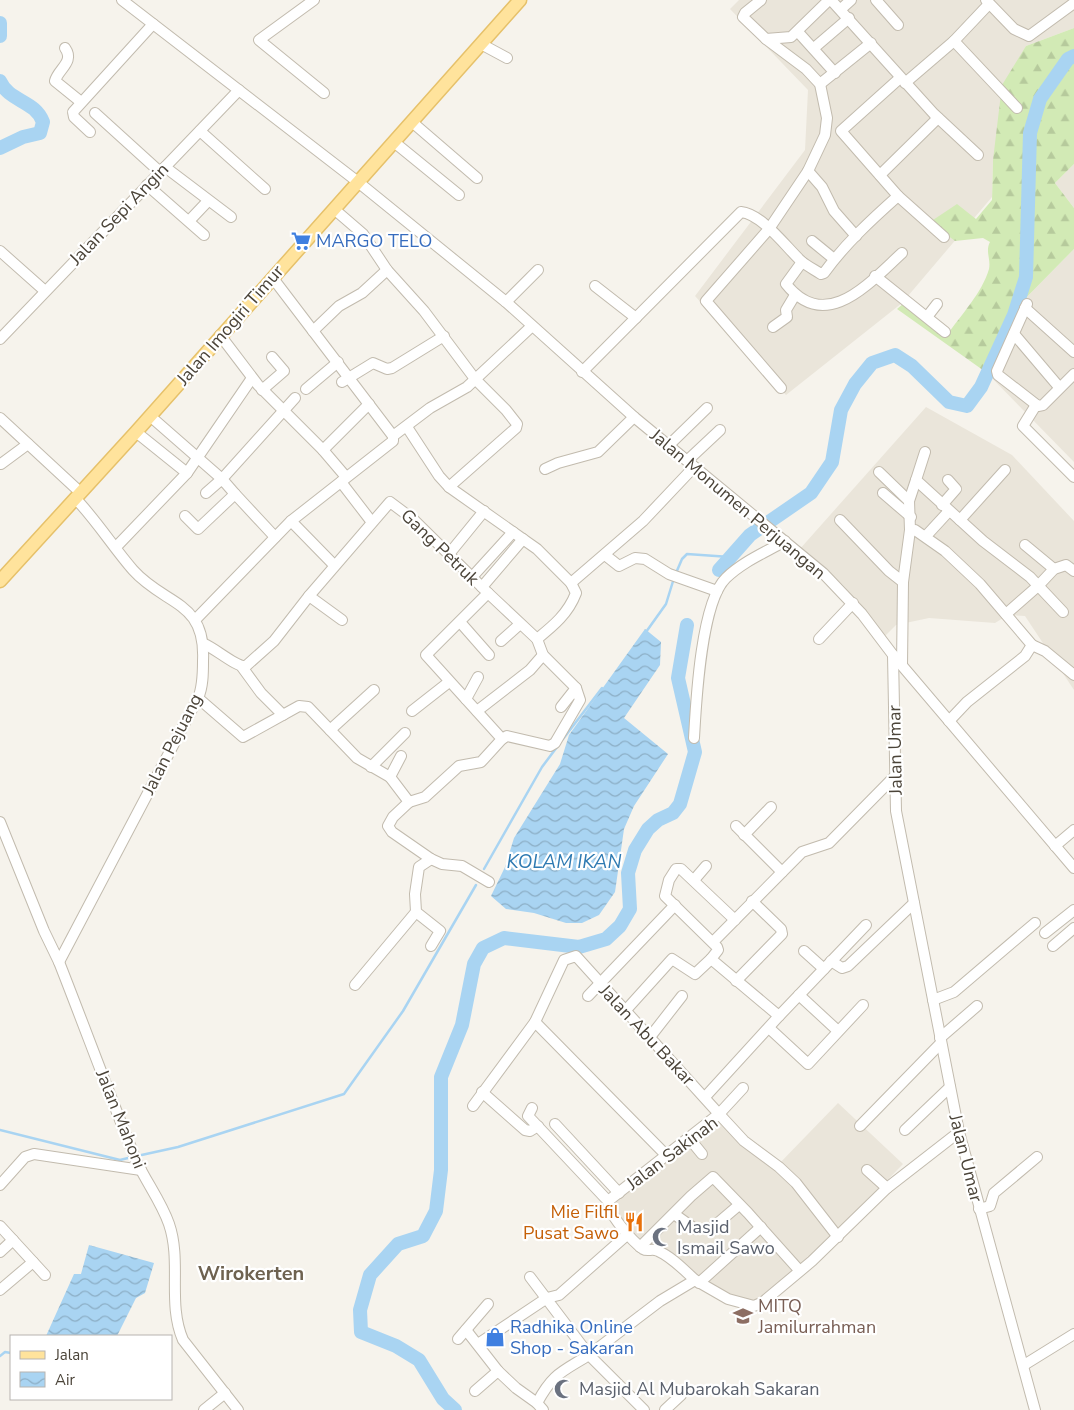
<svg xmlns="http://www.w3.org/2000/svg" width="1074" height="1410" viewBox="0 0 1074 1410" font-family="'Nunito Sans',sans-serif">
	<defs>
		<pattern id="forest-firs" width="22" height="20" patternUnits="userSpaceOnUse" patternTransform="scale(1.25)"><rect width="22" height="20" fill="#d2eab5"/><path d="M5 1l3.5 6h-7zM16 11l3.5 6h-7z" fill="#b6ca9c"/></pattern>
		<pattern id="water-waves" width="16" height="10" patternUnits="userSpaceOnUse" patternTransform="scale(1.25)"><rect width="16" height="10" fill="#a9d4f2"/><path d="M0 5q4-4 8 0t8 0" fill="none" stroke="#8caec5"/></pattern>
	</defs>
	<rect width="100%" height="100%" fill="#f6f3ec"/>
	<g fill="#eae5da">
		<polygon points="739,0 1074,0 1074,28 1026,46 993,160 992,197 902,303 786,395 695,296 805,150 808,90 730,9"/>
		<polygon points="1074,164 1074,208 1055,183"/>
		<polygon points="1074,249 1074,462 986,372 1013,311"/>
		<polygon points="926,407 1012,455 1074,521 1074,690 1025,616 1008,615 995,623 929,618 896,625 885,636 843,585 799,550"/>
		<polygon points="838,1103 903,1164 825,1244 755,1308 689,1281 603,1212 603,1205 668,1157 715,1110 777,1166"/>
	</g>
	<path fill="url(#forest-firs)" d="M1074,28v136l-19,19 19,25v41l-61,62 -26,62 -90,-64 7,-6 43,32c14,-20 35,-42 42,-66 2,-10 -4,-18 1,-27l-7,-4 -28,3 -25,-19 27,-18 19,15 16,-19 1,-40 9,-75 24,-39z"/>
	<g fill="url(#water-waves)">
		<polygon points="645,629 661,642 660,665 624,718 668,754 634,806 624,829 615,892 599,915 582,923 566,923 534,913 506,909 491,896 505,867 514,838 560,764 569,735"/>
		<polygon points="89,1245 154,1263 145,1293 136,1298 117,1336 46,1336 74,1274 81,1274"/>
	</g>
	<g fill="none" stroke-linecap="round" stroke-linejoin="round">
		<g stroke="#a9d4f2" stroke-width="2.5">
			<polyline points="676,573 682,559 687,554 730,557"/>
			<polyline points="646,632 666,604 674,578"/>
			<polyline points="563,739 602,688"/>
			<polyline points="484,869 542,767 557,747"/>
			<polyline points="0,1130 120,1160 132,1157"/>
			<polyline points="137,1156 178,1147 344,1094 403,1011 476,885"/>
			<polyline points="0,1356 5,1352 11,1353"/>
		</g>
		<g stroke="#a9d4f2" stroke-width="14">
			<polyline points="0,23 0,36"/>
			<path d="M0,81c9,21 35,19 43,41l-3,11 -17,4 -23,11"/>
			<polyline points="719,570 750,535 811,493 832,462 841,410 855,384 872,363 895,355 912,366 949,402 967,406 981,387 1014,315 1026,277 1030,133 1040,99 1068,59 1074,56"/>
			<polyline points="455,1410 443,1399 419,1360 396,1346 361,1332 360,1310 370,1275 398,1244 423,1236 436,1211 441,1170 441,1077 462,1025 474,964 483,948 504,938 579,947 606,939 620,926 630,909 628,873 635,850 648,829 658,820 673,813 680,804 695,752 678,678 687,625"/>
		</g>
		<defs>
			<g id="minor">
				<polyline points="122,0 358,182 506,302 634,417 823,573 862,614 893,655 1074,868"/>
				<polyline points="314,0 259,40 324,93"/>
				<polyline points="761,0 745,13 743,17 766,39 806,69 820,84 827,118 825,135 808,171 769,229 706,301 781,388"/>
				<polyline points="831,0 934,114 978,155"/>
				<polyline points="876,0 898,25"/>
				<polyline points="986,0 1014,29 1029,36 1074,3"/>
				<polyline points="841,9 851,0"/>
				<polyline points="798,32 835,73"/>
				<polyline points="766,39 791,37 829,0"/>
				<polyline points="954,41 1017,108"/>
				<polyline points="481,44 507,58"/>
				<path d="M65,48c10,14 -7,21 -10,33l26,21"/>
				<polyline points="814,48 849,18"/>
				<polyline points="905,83 954,41 989,4"/>
				<polyline points="820,84 871,43"/>
				<polyline points="95,113 160,172"/>
				<polyline points="412,122 477,178"/>
				<polyline points="200,131 265,189"/>
				<polyline points="90,132 74,117 73,112 153,24"/>
				<polyline points="394,142 459,195"/>
				<polyline points="165,167 231,217"/>
				<polyline points="808,171 822,187 834,211 856,236"/>
				<polyline points="880,175 938,118"/>
				<polyline points="147,185 204,235"/>
				<polyline points="898,196 944,237"/>
				<polyline points="334,209 363,234 387,270 424,311 475,379 506,410 517,424 516,428 449,487"/>
				<polyline points="189,221 208,201"/>
				<polyline points="812,241 834,259"/>
				<polyline points="0,251 45,291"/>
				<path d="M802,262l-16,22c40,50 83,-1 116,-31"/>
				<polyline points="875,276 945,332"/>
				<polyline points="595,286 636,318"/>
				<polyline points="506,302 538,270"/>
				<polyline points="1027,304 997,371 998,375 1038,406 1043,405 1074,374"/>
				<polyline points="1025,308 1074,352"/>
				<polyline points="927,317 937,304"/>
				<polyline points="773,327 787,317 786,310 795,295"/>
				<polyline points="313,331 339,306 362,293 387,270"/>
				<polyline points="1014,334 1059,387"/>
				<polyline points="220,335 258,385 323,450 369,404"/>
				<polyline points="0,339 239,90"/>
				<path d="M582,372l159,-160c21,2 45,35 60,49 6,5 14,9 20,13l3,-1c21,-29 47,-53 74,-77l-57,-65 59,-53"/>
				<polyline points="342,382 373,363 387,369 392,368 444,336"/>
				<polyline points="306,389 338,362"/>
				<polyline points="262,390 284,371 272,357"/>
				<polyline points="1036,405 1023,426 1074,477"/>
				<polyline points="150,416 222,479 295,398"/>
				<polyline points="0,418 81,493"/>
				<polyline points="407,427 439,476 449,487 537,549 571,583 643,521 694,467"/>
				<polyline points="136,432 187,473"/>
				<polyline points="393,436 430,408 467,387 532,326"/>
				<polyline points="668,446 707,408"/>
				<polyline points="323,450 346,477"/>
				<polyline points="925,452 916,480 983,541 1030,577 1063,612"/>
				<polyline points="688,460 720,430"/>
				<polyline points="1,464 28,444"/>
				<polyline points="545,469 558,463 598,452 634,417"/>
				<polyline points="879,472 909,501"/>
				<polyline points="341,482 371,521"/>
				<polyline points="883,493 911,517"/>
				<polyline points="235,494 275,537"/>
				<polyline points="942,505 956,489 948,480"/>
				<polyline points="185,516 198,529 235,494 222,479 206,493"/>
				<polyline points="840,520 889,571 903,582"/>
				<polyline points="960,520 1005,470"/>
				<polyline points="291,521 334,565"/>
				<polyline points="910,530 909,501 916,480"/>
				<polyline points="926,536 949,511"/>
				<polyline points="1025,545 1054,569"/>
				<polyline points="116,547 187,473 252,378"/>
				<polyline points="449,554 484,511"/>
				<polyline points="605,555 619,566 635,558 645,559 669,574 717,591"/>
				<polyline points="472,577 513,532"/>
				<polyline points="482,587 523,539"/>
				<polyline points="488,593 537,639"/>
				<polyline points="1006,614 1038,586 1054,569 1066,565 1074,571"/>
				<polyline points="196,619 291,521 393,441 393,436 272,277"/>
				<polyline points="342,620 309,596 390,502 414,520 488,593 426,655 502,739 481,762 459,766 425,797 409,802"/>
				<polyline points="460,622 489,655"/>
				<polyline points="819,639 853,603"/>
				<polyline points="501,641 520,624"/>
				<path d="M204,644c11,4 33,24 42,22l28,-25 35,-45"/>
				<polyline points="893,655 896,811 959,1132 1035,1410"/>
				<polyline points="902,665 903,582 910,530 915,530 945,551 980,584 1032,645 1045,651 1074,675"/>
				<polyline points="242,667 261,693 283,715"/>
				<polyline points="198,698 243,737 299,706 308,707 357,758 390,777 409,802 393,817 388,826 392,832 431,859 442,864 462,866 489,882"/>
				<polyline points="466,699 478,677"/>
				<polyline points="561,707 576,688"/>
				<polyline points="412,711 449,682"/>
				<polyline points="477,711 530,670 543,655"/>
				<polyline points="949,721 967,702 1025,656 1032,645"/>
				<polyline points="330,730 374,690"/>
				<path d="M694,738c2,-36 7,-136 32,-160 16,-16 40,-26 59,-37"/>
				<path d="M502,739l5,-3 43,10 5,-3 25,-43 -4,-12 -33,-33 -6,-16c16,-13 31,-25 39,-46l-5,-10"/>
				<polyline points="371,767 405,733"/>
				<polyline points="390,777 401,756"/>
				<path d="M0,822l44,109 15,31c26,66 50,132 77,198 10,22 25,41 33,64 13,38 -2,79 14,116l55,70"/>
				<polyline points="736,826 782,872"/>
				<polyline points="744,835 771,807"/>
				<polyline points="1055,846 1074,830"/>
				<polyline points="431,859 419,867 415,894 416,912 440,931 431,946"/>
				<polyline points="694,880 706,866"/>
				<polyline points="735,920 681,869 676,869 669,880 665,896 717,947 718,950 711,959 779,1016 866,925"/>
				<polyline points="1045,933 1074,910"/>
				<polyline points="713,942 802,852 829,843 897,774"/>
				<polyline points="1053,946 1074,928"/>
				<polyline points="804,951 824,969"/>
				<polyline points="831,961 842,968 848,966 914,903"/>
				<path d="M59,962l139,-264c5,-11 5,-25 5,-37 3,-61 -38,-55 -70,-91 -20,-23 -36,-49 -58,-72"/>
				<polyline points="736,981 782,934 781,929 752,901"/>
				<polyline points="355,985 416,912"/>
				<polyline points="799,995 838,1031"/>
				<polyline points="588,996 675,905"/>
				<polyline points="933,1000 954,992 1035,923"/>
				<polyline points="626,1010 672,959 695,974 711,959"/>
				<polyline points="535,1022 564,960 576,956 719,1114 743,1088"/>
				<polyline points="769,1028 808,1064 863,1005"/>
				<polyline points="650,1037 682,996"/>
				<polyline points="940,1038 977,1006"/>
				<polyline points="482,1092 525,1130 530,1131 538,1126"/>
				<polyline points="705,1097 779,1016"/>
				<polyline points="473,1106 535,1022 667,1156"/>
				<path d="M532,1108l-4,8 80,85c0,13 24,40 35,48 5,3 9,-1 15,2 14,6 26,19 37,29"/>
				<polyline points="555,1124 619,1193"/>
				<polyline points="860,1126 941,1043"/>
				<polyline points="905,1130 950,1087"/>
				<polyline points="689,1138 702,1154"/>
				<polyline points="0,1185 25,1157 34,1154 141,1170"/>
				<polyline points="887,1188 959,1132"/>
				<polyline points="608,1201 719,1114 744,1141 779,1167 796,1183 838,1237"/>
				<polyline points="979,1209 990,1206 994,1193 1037,1157"/>
				<polyline points="674,1214 695,1229"/>
				<polyline points="0,1226 45,1275"/>
				<polyline points="712,1228 739,1205"/>
				<polyline points="640,1247 691,1196 713,1177 748,1213 799,1270"/>
				<polyline points="0,1252 13,1240"/>
				<polyline points="530,1277 589,1355 660,1301 695,1280 728,1299 754,1306 763,1302 812,1261 887,1188 867,1170"/>
				<polyline points="699,1283 761,1227"/>
				<polyline points="0,1290 33,1262"/>
				<polyline points="466,1330 498,1371"/>
				<polyline points="458,1339 488,1304"/>
				<polyline points="478,1344 547,1298 559,1295 628,1234"/>
				<polyline points="1024,1365 1074,1334"/>
				<polyline points="475,1391 498,1371 516,1388 537,1403"/>
				<polyline points="204,1410 225,1393"/>
				<path d="M543,1410l-6,-7c16,-30 25,-31 52,-48l55,55"/>
				<polyline points="665,1410 681,1395"/>
			</g>
			<polyline id="major" points="0,581 136,432 520,0"/>
		</defs>
		<use href="#minor" stroke="#c2bbae" stroke-width="12"/>
		<use href="#major" stroke="#e6c16a" stroke-width="15"/>
		<use href="#minor" stroke="#fff" stroke-width="10"/>
		<use href="#major" stroke="#ffe39c" stroke-width="12"/>
	</g>
	<defs>
		<symbol id="supermarket-bare" viewBox="-9 -9 18 18"><path d="M-6-5.5h2.5l.6 2H6L4.5 2H-2.5L-4.4-4H-6ZM-1.5 3.2a1.3 1.3 0 1 0 .1 0ZM3 3.2a1.3 1.3 0 1 0 .1 0Z" fill="#3f7fe0" stroke="#fff" stroke-width="2.5" paint-order="stroke"/></symbol>
		<symbol id="restaurant-bare" viewBox="-9 -9 18 18"><path d="M-5-6h1v4h1v-4h1v4h1v-4h1v5L-1.5 .5V6h-2V.5L-5-1ZM5-6V6H3V1.5H1.5Q1.5-4 5-6Z" fill="#e8710a" stroke="#fff" stroke-width="2.5" paint-order="stroke"/></symbol>
		<symbol id="mosque-bare" viewBox="-9 -9 18 18"><path d="M3.5-4.9A6 6 0 1 0 3.5 4.9A5 5 0 1 1 3.5-4.9Z" fill="#6b7280" stroke="#fff" stroke-width="2.5" paint-order="stroke"/></symbol>
		<symbol id="school-bare" viewBox="-9 -9 18 18"><path d="M0-5L7-2L0 1L-7-2ZM-4 1L0 2.5L4 1V4Q0 6-4 4Z" fill="#8d6e63" stroke="#fff" stroke-width="2.5" paint-order="stroke"/></symbol>
		<symbol id="shop-bare" viewBox="-9 -9 18 18"><path d="M-5-2.5h2.3a2.7 3.5 0 0 1 5.4 0H5L5.5 6h-11ZM-1.5-2.5h3a1.5 2.3 0 0 0-3 0Z" fill="#3f7fe0" stroke="#fff" stroke-width="2.5" paint-order="stroke"/></symbol>
	</defs>
	<g fill-rule="evenodd">
		<use href="#supermarket-bare" x="287" y="227" width="28" height="28"/>
		<use href="#restaurant-bare" x="620" y="1208" width="28" height="28"/>
		<use href="#mosque-bare" x="648" y="1223" width="28" height="28"/>
		<use href="#school-bare" x="729" y="1302" width="28" height="28"/>
		<use href="#shop-bare" x="481" y="1323" width="28" height="28"/>
		<use href="#mosque-bare" x="550" y="1375" width="28" height="28"/>
	</g>
	<g text-anchor="middle" dominant-baseline="central" stroke-width="4.5" stroke-linejoin="round" paint-order="stroke">
		<g font-size="18" fill="#4b4439" stroke="#fff">
			<text transform="translate(119 214) rotate(-46)">Jalan Sepi Angin</text>
			<text transform="translate(230 325) rotate(-49)">Jalan Imogiri Timur</text>
			<text transform="translate(738 504) rotate(40)">Jalan Monumen Perjuangan</text>
			<text transform="translate(440 547) rotate(44)">Gang Petruk</text>
			<text transform="translate(172 744) rotate(-63)">Jalan Pejuang</text>
			<text transform="translate(895 750) rotate(-91)">Jalan Umar</text>
			<text transform="translate(647 1035) rotate(47)">Jalan Abu Bakar</text>
			<text transform="translate(121 1119) rotate(68)">Jalan Mahoni</text>
			<text transform="translate(672 1153) rotate(-37)">Jalan Sakinah</text>
			<text transform="translate(966 1158) rotate(76)">Jalan Umar</text>
		</g>
		<g font-size="18" fill="#366cbe" stroke="#fff" text-anchor="start">
			<text x="316" y="241">MARGO TELO</text>
			<text x="510" y="1327">Radhika Online<tspan x="510" dy="21">Shop - Sakaran</tspan></text>
		</g>
		<g font-size="18" fill="#c56008" stroke="#fff" text-anchor="end">
			<text x="619" y="1212">Mie Filfil<tspan x="619" dy="21">Pusat Sawo</tspan></text>
		</g>
		<g font-size="18" fill="#5b616d" stroke="#fff" text-anchor="start">
			<text x="677" y="1227">Masjid<tspan x="677" dy="21">Ismail Sawo</tspan></text>
			<text x="579" y="1389">Masjid Al Mubarokah Sakaran</text>
		</g>
		<g font-size="18" fill="#785e54" stroke="#fff" text-anchor="start">
			<text x="758" y="1306">MITQ<tspan x="758" dy="21">Jamilurrahman</tspan></text>
		</g>
		<g font-size="19" font-style="italic" fill="#2e7ab2" stroke="#fff">
			<text x="564" y="862">KOLAM IKAN</text>
		</g>
		<g font-size="20" font-weight="bold" fill="#6e6250" stroke="#fff">
			<text x="251" y="1273">Wirokerten</text>
		</g>
	</g>
	<rect x="10" y="1335" width="162" height="65" fill="#ffffff" stroke="#b7b4b0"/>
	<rect x="20" y="1351" width="25" height="8" fill="#ffe39c" stroke="#b7b4b0"/>
	<text x="55" y="1360" font-size="15" fill="#4b4439">Jalan</text>
	<rect x="20" y="1372" width="25" height="15" fill="url(#water-waves)" stroke="#b7b4b0"/>
	<text x="55" y="1385" font-size="15" fill="#4b4439">Air</text>
</svg>
